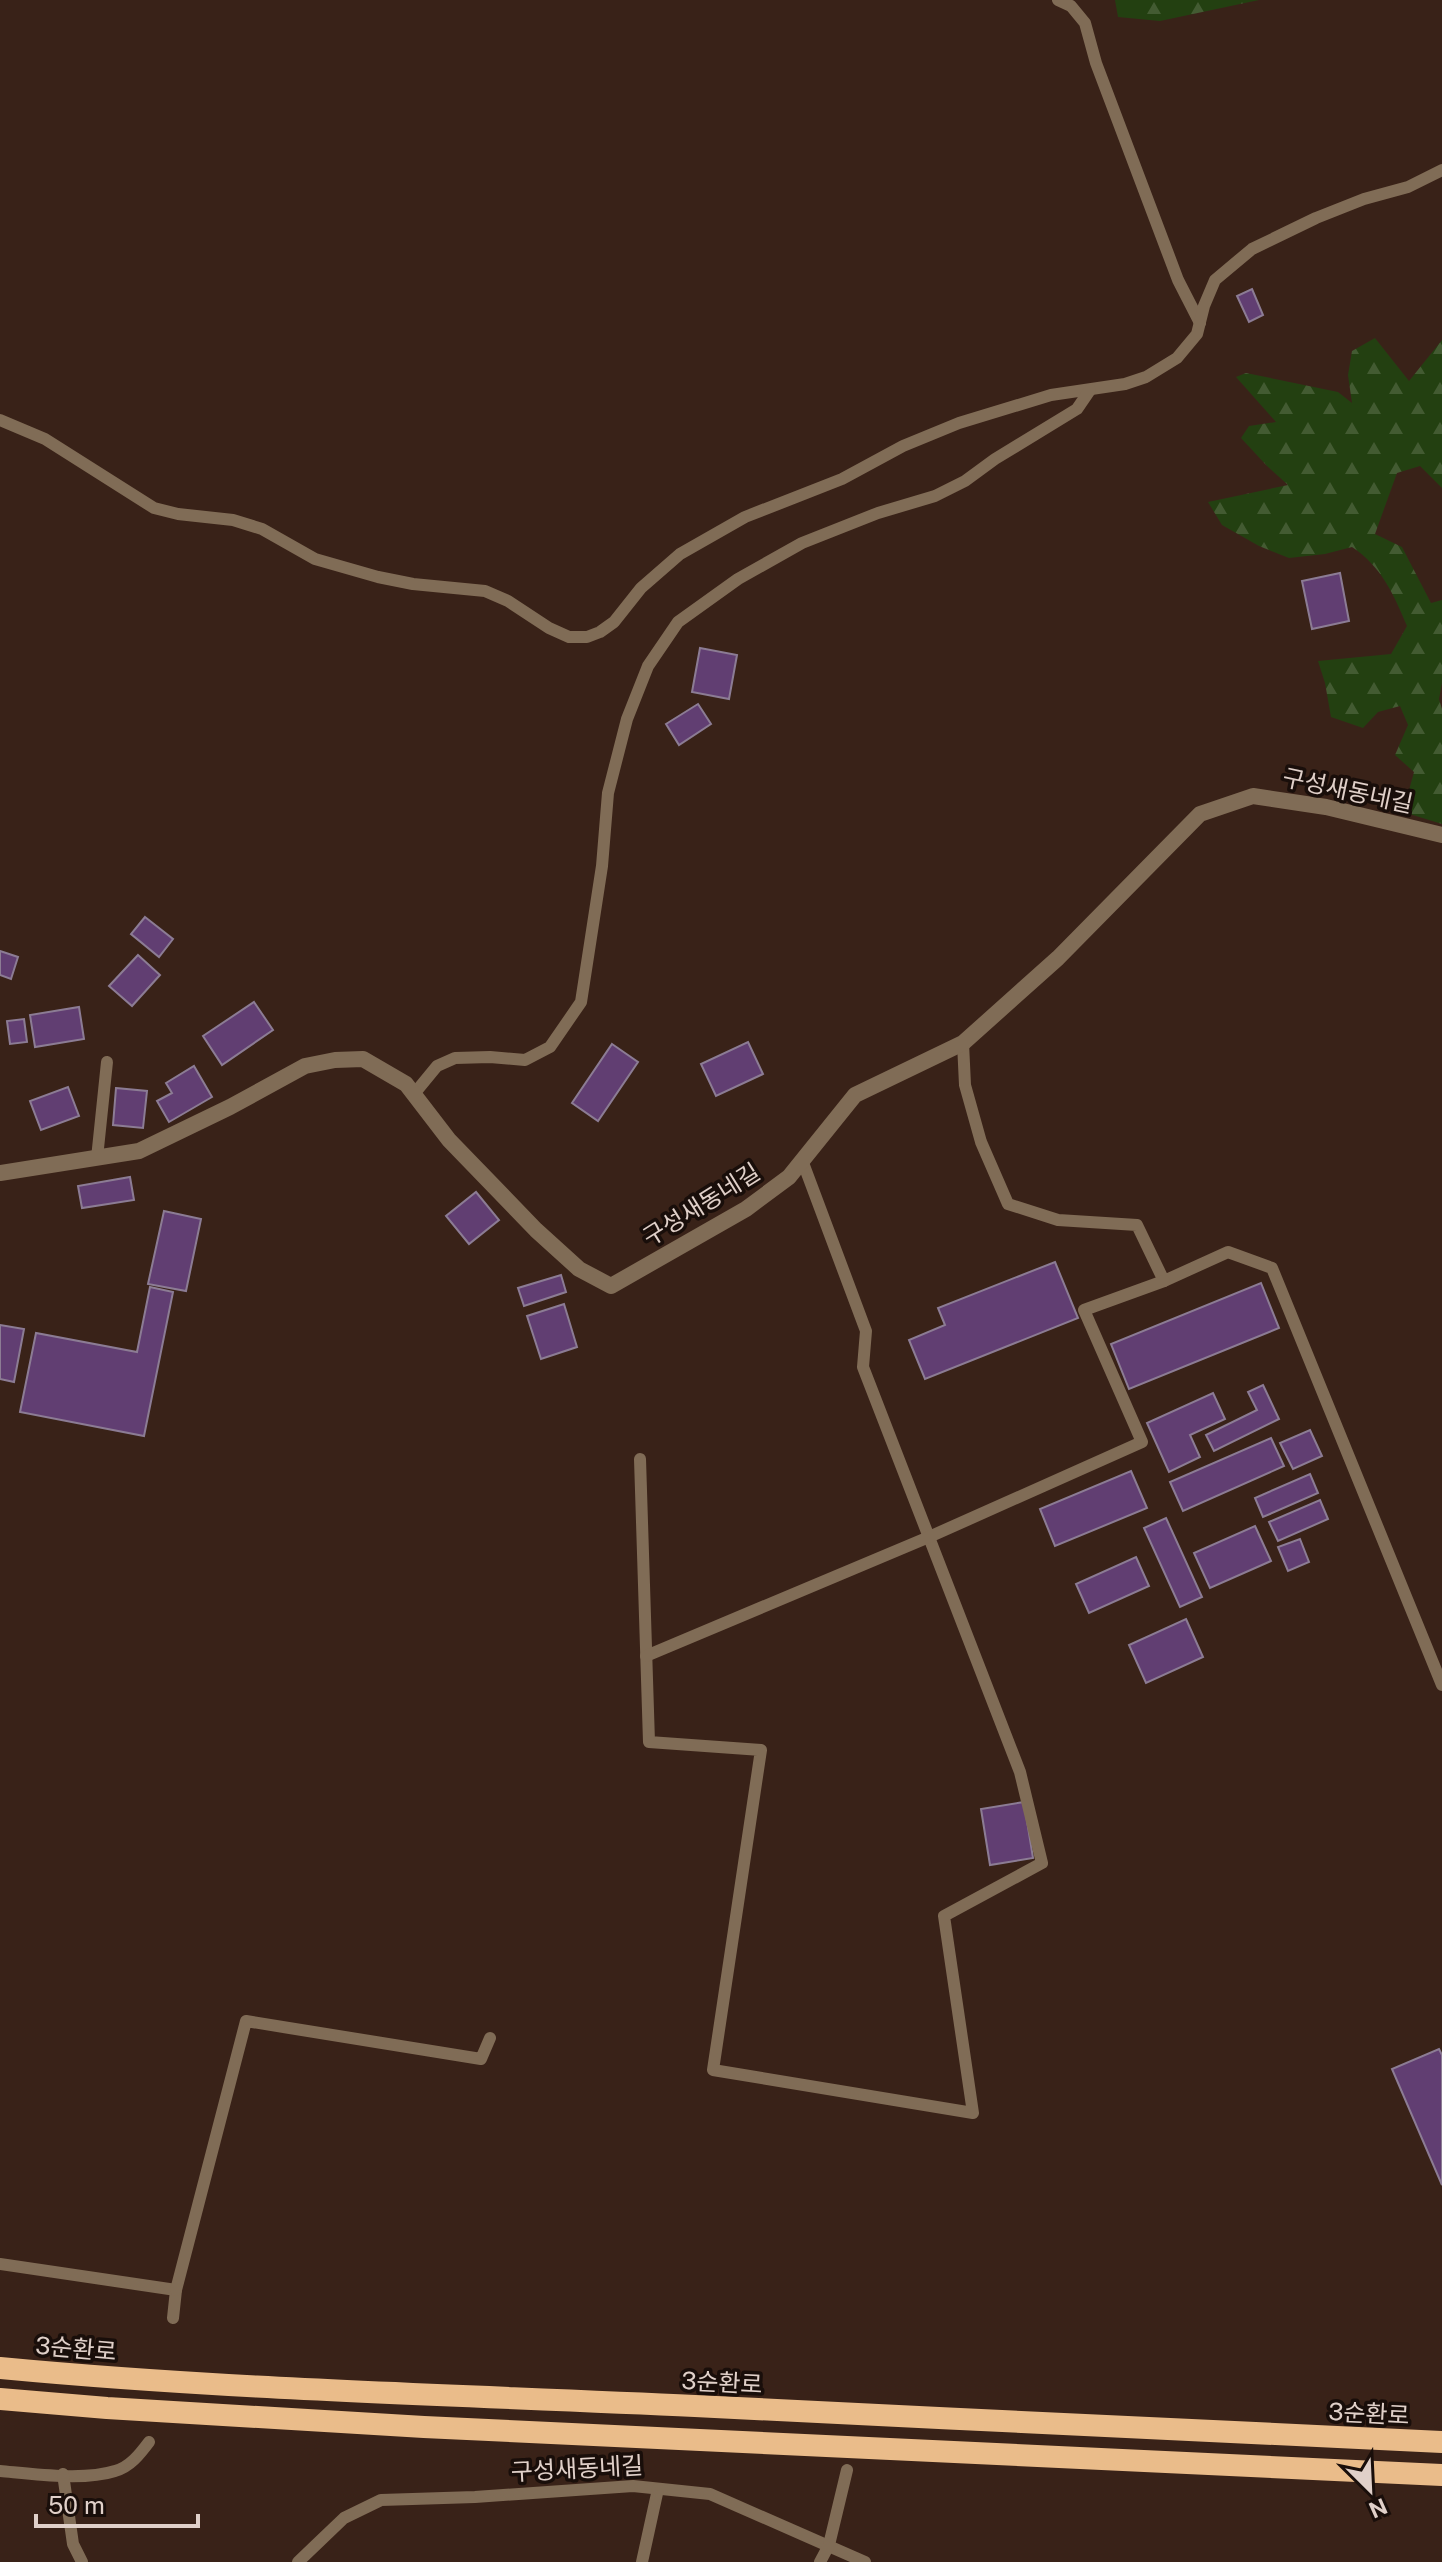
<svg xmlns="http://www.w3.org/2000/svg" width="1442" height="2562" viewBox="0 0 1442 2562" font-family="'Public Sans','Noto Sans KR',sans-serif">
	<defs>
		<pattern id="forest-firs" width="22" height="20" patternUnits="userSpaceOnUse" patternTransform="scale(2)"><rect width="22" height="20" fill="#234011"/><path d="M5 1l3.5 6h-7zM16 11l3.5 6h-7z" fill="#435b32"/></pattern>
	</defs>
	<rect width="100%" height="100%" fill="#392218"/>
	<g fill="url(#forest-firs)">
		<polygon points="1115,0 1259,0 1160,21 1118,17"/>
		<path d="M1375,338l34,43 33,-41v148l-22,-22 -23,7 -22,61 27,13 29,56 11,-3v83l-3,16 3,10v115l-39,-12 11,-40 -19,-17 13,-30 -8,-19 -22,6 -15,16 -32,-11 -6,-34 -7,-22 73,-7 16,-28c-13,-31 -25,-59 -55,-79l-27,7 -36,4 -30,-12 -37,-21 -14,-23 80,-17 -21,-19 -26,-28 8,-12 27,-4 -40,-45 10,-4 92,19 14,11 -4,-28 4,-24z"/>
	</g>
	<g fill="#613e72" stroke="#8c7c94" stroke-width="2">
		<polygon points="1252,289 1263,315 1249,322 1237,296"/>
		<polygon points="1340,573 1349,621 1312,629 1302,581"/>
		<polygon points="700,648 737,655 729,699 692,692"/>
		<polygon points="698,704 711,724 679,745 666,724"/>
		<polygon points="145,917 173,939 159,957 131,934"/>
		<polygon points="0,951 18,957 11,979 0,975"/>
		<polygon points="138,955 160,975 132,1006 109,986"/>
		<polygon points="254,1002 273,1030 222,1065 203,1036"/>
		<polygon points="79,1007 84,1039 35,1047 30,1015"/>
		<polygon points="24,1019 27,1042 10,1044 7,1021"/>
		<polygon points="748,1042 763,1074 716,1096 701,1064"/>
		<polygon points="612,1044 638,1062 598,1121 572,1103"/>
		<polygon points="194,1066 212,1097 169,1122 157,1101 172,1093 166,1083"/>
		<polygon points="68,1087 79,1116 41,1130 30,1101"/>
		<polygon points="116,1088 147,1091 143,1128 113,1125"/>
		<polygon points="130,1177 134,1200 82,1208 78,1186"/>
		<polygon points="476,1192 499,1220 469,1244 446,1216"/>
		<polygon points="164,1211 201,1219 186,1291 148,1284"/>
		<polygon points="1055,1262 1078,1318 925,1379 909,1340 945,1325 938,1308"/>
		<polygon points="561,1275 566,1292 524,1306 518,1288"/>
		<polygon points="1261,1283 1279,1328 1129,1389 1111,1344"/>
		<polygon points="150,1287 173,1292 144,1436 20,1412 36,1333 137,1352"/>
		<polygon points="564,1304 577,1347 541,1359 527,1316"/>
		<polygon points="0,1325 24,1329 14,1382 0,1379"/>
		<polygon points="1263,1385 1279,1419 1214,1451 1206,1435 1257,1410 1248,1392"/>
		<polygon points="1213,1393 1225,1419 1190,1435 1200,1457 1169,1472 1147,1423"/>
		<polygon points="1310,1430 1322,1456 1293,1469 1280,1443"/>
		<polygon points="1271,1438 1284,1466 1183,1511 1170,1482"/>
		<polygon points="1131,1471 1147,1508 1055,1546 1040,1509"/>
		<polygon points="1310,1474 1318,1493 1263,1517 1255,1498"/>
		<polygon points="1320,1500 1328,1519 1278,1541 1269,1522"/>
		<polygon points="1166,1518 1202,1597 1180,1607 1144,1528"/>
		<polygon points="1255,1526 1271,1561 1210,1588 1194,1553"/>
		<polygon points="1300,1539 1309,1562 1288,1571 1278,1547"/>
		<polygon points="1136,1557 1149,1586 1089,1613 1076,1584"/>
		<polygon points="1186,1619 1203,1657 1146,1683 1129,1645"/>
		<polygon points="1024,1802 1033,1858 990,1865 981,1809"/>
		<polygon points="1439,2049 1442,2055 1442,2185 1392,2069"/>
	</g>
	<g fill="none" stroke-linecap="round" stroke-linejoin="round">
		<g stroke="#806c56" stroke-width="12">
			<polyline points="1058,0 1071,6 1085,23 1096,63 1178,280 1200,323"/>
			<polyline points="0,420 45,439 154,508 178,514 233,520 262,529 315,559 378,577 413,584 485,591 508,601 549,628 569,637 587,637 600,632 614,622 641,588 680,554 745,517 842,479 903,446 959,423 1051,395 1125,384 1146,377 1177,358 1197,334 1204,306 1215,280 1252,249 1316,218 1364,199 1408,187 1442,170"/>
			<polyline points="963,1043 965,1085 981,1142 1008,1204 1058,1220 1137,1225 1164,1281 1228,1252 1272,1268 1442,1685"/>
			<polyline points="414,1094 437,1066 455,1058 490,1057 525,1060 550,1047 581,1002 602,866 608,793 627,719 648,666 678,622 738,579 802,543 878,513 935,496 965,481 995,459 1077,409 1090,390"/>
			<polyline points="97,1158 107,1062"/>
			<polyline points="640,1459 649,1742 761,1750 713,2070 973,2113 944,1916 1042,1863 1020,1772 863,1367 866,1331 802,1160"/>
			<polyline points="646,1656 929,1537 1142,1442 1084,1310 1164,1281"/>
			<polyline points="0,2264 176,2290 173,2318"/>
			<polyline points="176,2290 246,2021 481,2059 490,2038"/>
			<path d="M0,2471c33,3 84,10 115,0 15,-4 25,-17 34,-29"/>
			<polyline points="63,2474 73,2544 82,2562"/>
			<polyline points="298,2562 344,2518 381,2500 475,2497 633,2486 710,2494 865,2562"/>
			<polyline points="642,2562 658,2489"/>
			<polyline points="820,2562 829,2545 847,2470"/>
		</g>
		<polyline stroke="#806c56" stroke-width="16" points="0,1173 139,1151 230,1107 305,1066 335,1060 363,1059 406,1084 449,1140 536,1230 579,1269 611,1286 746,1209 789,1177 855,1095 963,1043 1058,958 1200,814 1253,796 1326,807 1442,835"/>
		<g stroke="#eabc8a" stroke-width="22">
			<path d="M0,2368c231,22 463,27 695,38 249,12 498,25 747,36"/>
			<polyline points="0,2399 107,2408 424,2427 1442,2475"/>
		</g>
	</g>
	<g text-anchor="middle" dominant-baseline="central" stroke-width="7" stroke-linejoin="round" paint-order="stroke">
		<g font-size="24" fill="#e0d0c9" stroke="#190e0a">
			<text transform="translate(1348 790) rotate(12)">구성새동네길</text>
			<text transform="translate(701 1204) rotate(-32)">구성새동네길</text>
			<text transform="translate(76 2348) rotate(5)">3순환로</text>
			<text transform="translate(722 2382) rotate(3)">3순환로</text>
			<text transform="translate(1369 2413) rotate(3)">3순환로</text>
			<text transform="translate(577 2468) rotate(-3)">구성새동네길</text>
		</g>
	</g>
	<g transform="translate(1370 2490) rotate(156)" stroke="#190e0a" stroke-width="6" paint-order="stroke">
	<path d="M0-6L14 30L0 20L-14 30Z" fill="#e0d0c9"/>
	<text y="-12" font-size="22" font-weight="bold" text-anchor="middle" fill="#e0d0c9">N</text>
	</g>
	<path d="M36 2514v12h162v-12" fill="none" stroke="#e0d0c9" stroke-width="4"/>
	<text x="48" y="2514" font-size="24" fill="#e0d0c9" stroke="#190e0a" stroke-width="6" paint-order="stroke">50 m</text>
</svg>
